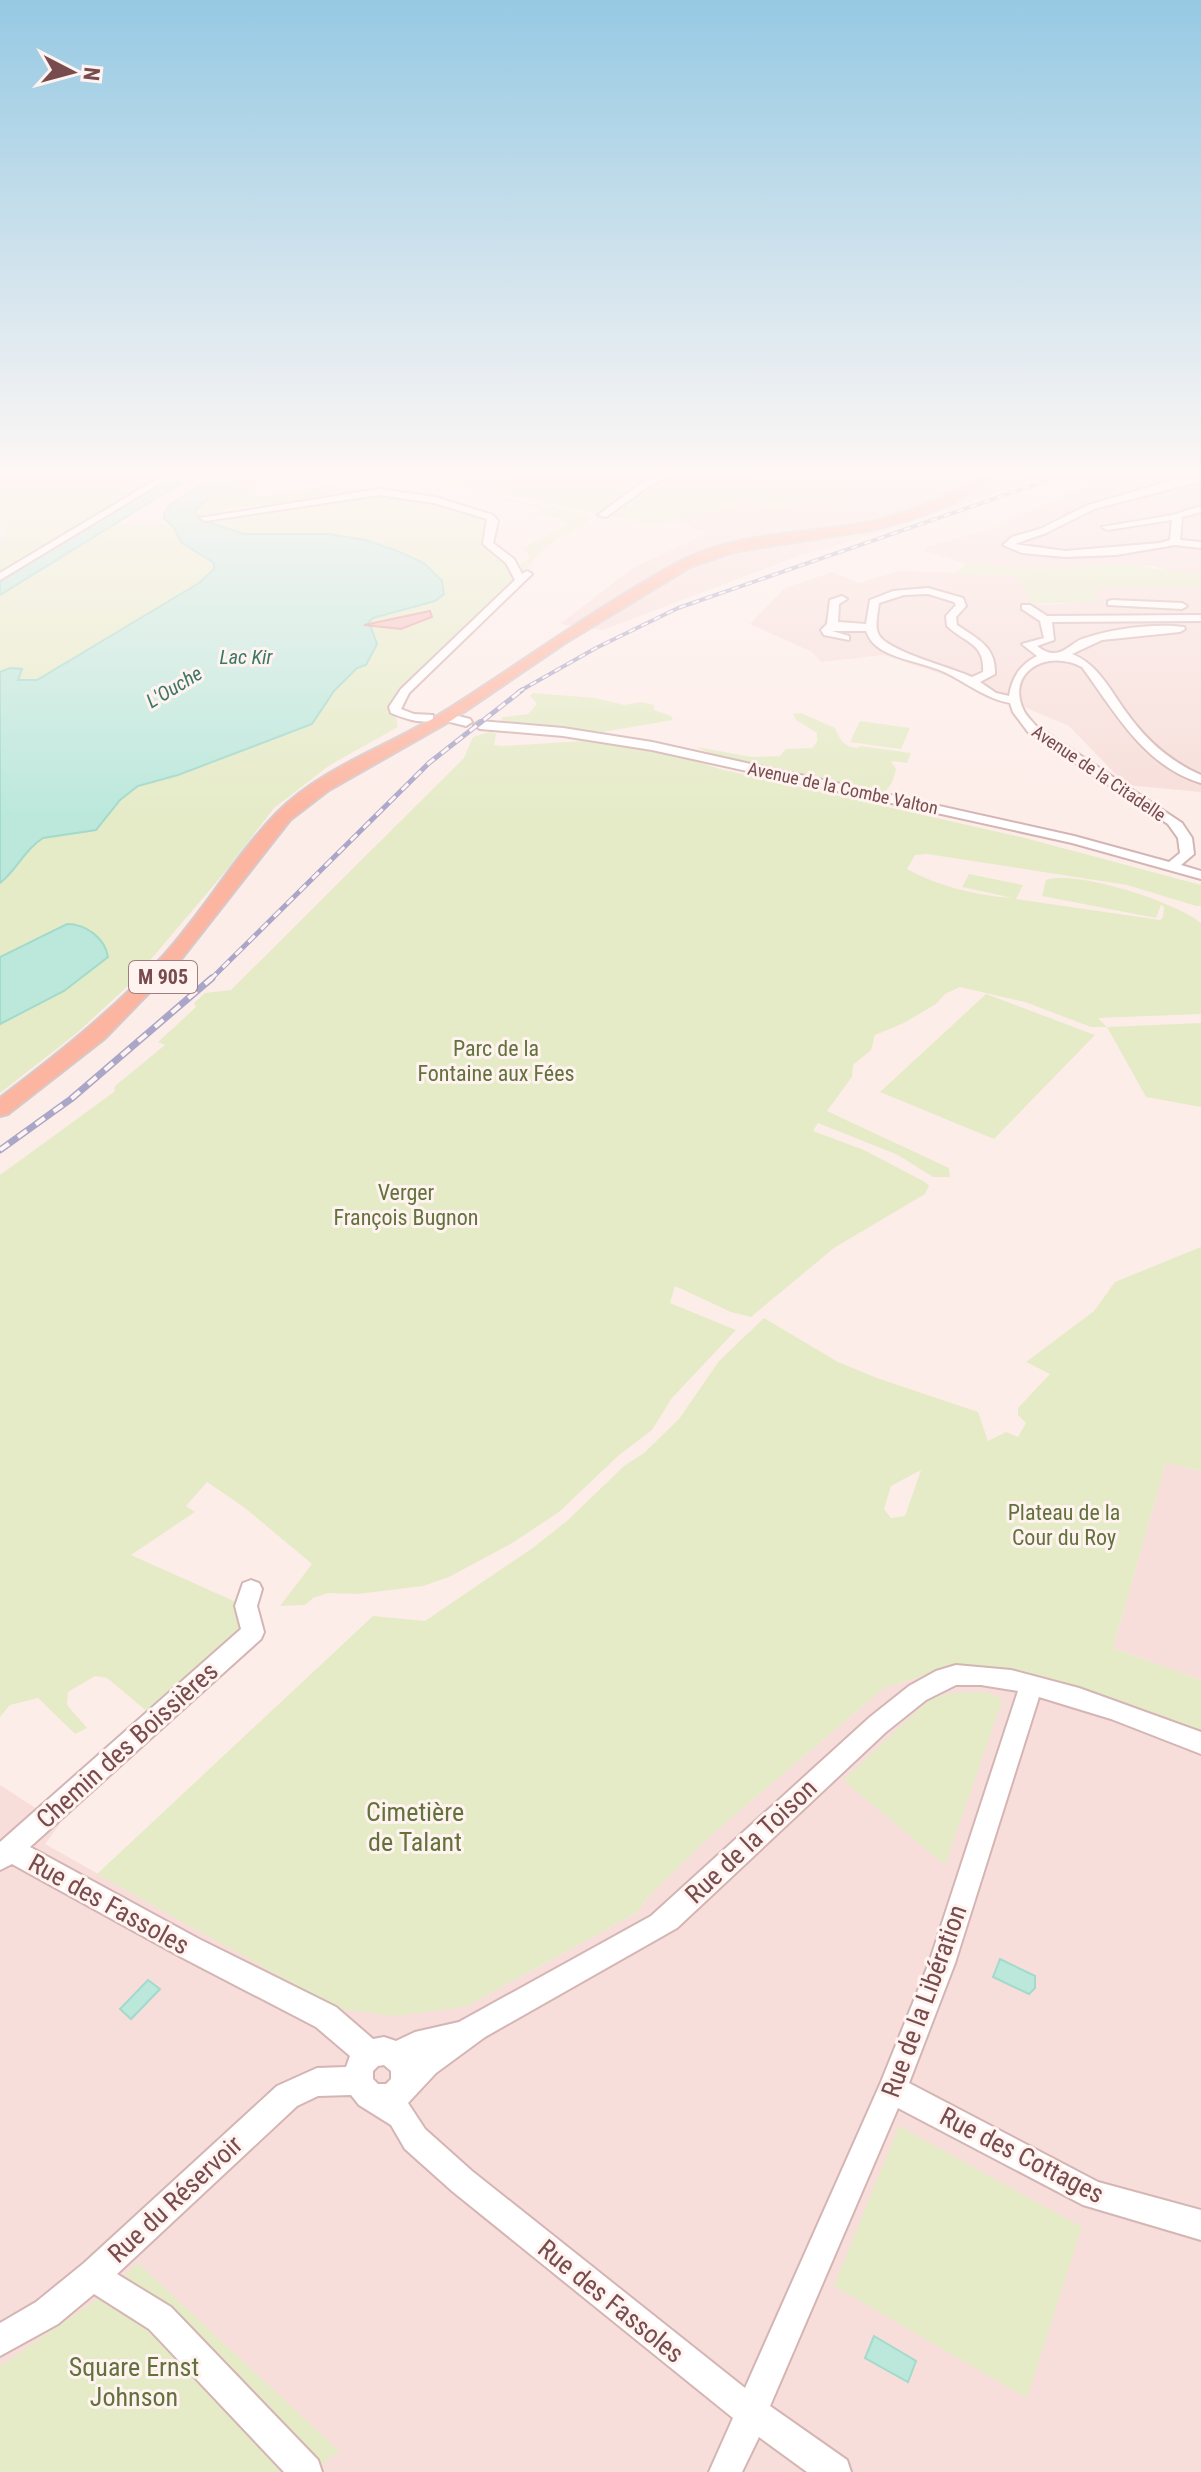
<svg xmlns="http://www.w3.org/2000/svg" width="1201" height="2472" viewBox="0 0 1201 2472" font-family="'Roboto Condensed',sans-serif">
	<rect width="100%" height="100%" fill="#fdede9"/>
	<g fill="#f7deda">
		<polygon points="914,470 1066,470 887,530 796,557 603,630 560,624 633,568 708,533 673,520 750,500 777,509 807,500 814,502 849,494"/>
		<polygon points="1094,470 1201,471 1201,573 1181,576 1154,566 1122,564 1062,569 1009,568 967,564 925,551 926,547 987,530 1085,487 1070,478"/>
		<polygon points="900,571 1019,575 1032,604 1049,605 1096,601 1090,594 1105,587 1201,587 1201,792 1126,785 1069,726 963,681 883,655 821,662 812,652 750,624 785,588 832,572 859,583"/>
		<polygon points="1166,1463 1201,1471 1201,1680 1113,1648"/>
		<polygon points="943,1670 1201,1735 1201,2472 0,2472 0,1785 60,1824 45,1844 212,1938 467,2006 638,1912 647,1898 710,1836 884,1688"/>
	</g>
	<g fill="#e5ebc7" fill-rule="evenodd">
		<polygon points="0,470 181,470 0,581 0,537 8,536 4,531 9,525 0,520"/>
		<path d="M252,470h32l-19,8 -11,10 1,7c37,4 75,-22 110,-6l-105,21h-13l13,-5 -35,4 -23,8 56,-5 94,-17h51l74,17 13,9 -6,14 1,10 19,14 12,24 -126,127 6,6 2,11 -68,38 -56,43 -49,64 -95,112 -53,49 -77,60v-498l116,-72 49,2 32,-7 -3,-6 16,-16z"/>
		<path d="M301,470h613l-65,24 -35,8 -7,-2 -30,9 -27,-9 -94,26 -165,-35 -84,-13 1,-4c-32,13 -62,11 -95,1l7,-2z"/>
		<polygon points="452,487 592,516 584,526 548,545 523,572 520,564 531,558 522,548 572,523 544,515 534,516 541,508 450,488"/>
		<path d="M967,564c31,3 62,5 93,5 21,-1 41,-5 62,-5 28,0 52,13 79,9v14h-96l-14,7 6,8 -65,2 -13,-29 -65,-1z"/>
		<polygon points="533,693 595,698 624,705 641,702 654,705 654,710 671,716 673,720 603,732 499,723 503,717 528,714 537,704 530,696"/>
		<path d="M801,713l34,15c5,12 9,19 23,20l2,-2 51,7 -4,10 -16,-2 5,8c-2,11 -5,16 -12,24l-175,-40 -13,-6 56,10 28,-1 6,-7 26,-1 5,-6v-9l-21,-13 -3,-6z"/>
		<polygon points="860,721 910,728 901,749 850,742"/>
		<path d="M490,732l6,2 -2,11 9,1 80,-5 24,3 75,13 38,12 305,69 176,47v21h-5l-69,-21 -200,-31 -12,1 -8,14c30,17 72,27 106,29l-51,-11 7,-13 54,11 -7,14 144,21 3,-3 1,-10 -3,-2 -5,13 -114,-22 4,-16c32,-10 129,22 155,43v91l-103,4 9,9 94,-4v84l-55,-10 -39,-70h-16l-66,-25 -65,-15 -15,7 -9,10 -32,19 -29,12 -4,15 -18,15 -1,12 -25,34 122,57 1,9h-17l-35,-22 -80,-32 -5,8 51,19 61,32 4,4 -4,8 -91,54 -83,69 -20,-5 -56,-26 -5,17 66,27 -64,68 -20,32 -34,26 -59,56 -45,30 -65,35 -26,9 -65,8 -30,-1 -15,5 -8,7 -25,1 32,-42 -67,-56 -38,-26 -21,24 9,6 -64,43 105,47 7,24 -3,9 -91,78 -42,-35 -12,-2 -27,16 -1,13 20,23 -12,6 -37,-36 -28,7 -10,12v-542l114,-83 1,-6 50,-41 -7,-3 38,-35 -2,-4 11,-10 26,-3 233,-232 9,-21z"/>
		<polygon points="986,994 1095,1035 994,1139 880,1092"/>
		<path d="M1201,1247v224l-35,-8 -53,185 88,32v55l-258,-65 -59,18 -174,148 -63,62 -9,14 -171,94 -71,10 -58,-7 -241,-135 276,-258 52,5 109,-74 34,-27 56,-54 20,-13 35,-34 40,-58 45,-43 74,44 39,16 101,34 10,29 18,-9 12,5 8,-14 -8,-8v-7l32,-34 -24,-12 68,-51 21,-29zM921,1470l-16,46 -14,2 -7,-9 7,-23z"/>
		<polygon points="987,1692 1002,1699 1001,1704 945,1865 843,1780 931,1698 952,1693"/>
		<polygon points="899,2126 1082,2227 1027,2398 834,2286"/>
		<polygon points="138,2263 339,2451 312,2472 0,2472 0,2366 102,2296"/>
	</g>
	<g fill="#bce8dc" stroke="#a2dacb" stroke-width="2">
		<polygon points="181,470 202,470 0,595 0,581"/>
		<path d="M225,470h27l-42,26 -16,16 6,7 43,15h85l37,6 30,10 29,13 18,18 2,13 -9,7 -62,17 -4,4 8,22 -11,21 -9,3 -23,23 -22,33 -134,51 -40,11 -18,14 -24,30 -53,8c-19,12 -26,32 -43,45v-211l10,-4 12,1 -4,11h19l162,-97 15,-14v-6l-32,-20 -9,-17 -9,-7v-5l5,-9z"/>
		<path d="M67,924c19,0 38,14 41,33l-44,34 -64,33v-67z"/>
		<polygon points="1000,1959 1035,1976 1035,1988 1029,1994 993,1977"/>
		<polygon points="148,1980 160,1989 131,2019 120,2009"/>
		<polygon points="874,2336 916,2361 908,2382 865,2358"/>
	</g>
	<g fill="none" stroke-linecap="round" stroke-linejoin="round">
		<polyline stroke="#a2dacb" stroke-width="4" points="462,1219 465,1222"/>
	</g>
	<polygon fill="#f3c0c1" stroke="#e6a0a2" stroke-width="2" points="430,611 432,617 401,629 364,625"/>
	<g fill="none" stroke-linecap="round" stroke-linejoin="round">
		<defs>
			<g id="minor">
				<polygon points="172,470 182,470 0,580 0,573"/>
				<polygon points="673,470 684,470 649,486 606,517 598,515 643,482"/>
				<polygon points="1121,470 1143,470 1125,473"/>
				<polygon points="1183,473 1201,481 1094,509 1046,533 1015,544 1065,551 1160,543 1170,540 1172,520 1107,530 1102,527 1173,515 1201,506 1201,512 1182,517 1180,540 1201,542 1201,548 1175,545 1116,555 1065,557 1022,553 1003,545 1012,537 1040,529 1088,505 1171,481 1172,478"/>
				<path d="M379,489l56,8 58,18 5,6 -5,22 21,16 8,15 5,-3 5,3 -123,119 -8,16 13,5 19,1v6c-16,2 -27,-2 -42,-8l-2,-6 12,-18 114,-109 -9,-17 -23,-19 4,-25 -53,-16 -55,-8 -174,26 -5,-3z"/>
				<path d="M928,588l35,10 3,8 -10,11 1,8c21,14 39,22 38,49l-15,8 16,11 13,3c3,-19 11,-31 28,-40l-15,-12 22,-6 -4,-17 -18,-12v-4h8l17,11 154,-1v6l-149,1 2,18 -17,6c7,5 13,9 23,6 7,-2 14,-10 22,-13 29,-10 71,-16 102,-12l1,2 -5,3 -78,8 -30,14c26,10 38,36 54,58 20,28 43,49 75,63v8c-57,-17 -86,-71 -119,-116 -36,-19 -77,6 -58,44 3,6 9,11 12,15l146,97 10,15 2,16 -13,11 20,6v8l-129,-36 -420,-93 -89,-14 -83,-7 -6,-4 6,-4 83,7 89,14 422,94 95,26 11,-9 -2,-15 -10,-14 -140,-92 -15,-20 -3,-9c-26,-5 -44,-21 -68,-32 -19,-8 -42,-11 -60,-21 -9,-6 -12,-10 -16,-19h-34l17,5v4l-25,-5 -3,-5 6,-6 3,-24 12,-4 5,3 -8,5 -1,18 28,2 4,-24 23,-9zM928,594l26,8 2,3 -10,11 1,10c18,17 38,17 36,46l-11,5c-19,-9 -85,-26 -93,-42 -5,-8 -1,-22 0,-32l25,-8z"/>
				<polygon points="1112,600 1182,603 1187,606 1182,609 1108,605 1108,601"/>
				<polygon points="446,713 470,719 472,722 466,726 442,720 440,717"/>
				<path d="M251,1580l8,3 3,6 -5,17 7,26 -3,7 -231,208 169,92 137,68 37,32 11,-2 12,4 19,-9 44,-10 192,-106 219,-199 39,-31 27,-15 20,-6 55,5 68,18 122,44v22l-90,-35 -72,-22 -84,266 -46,120 189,99 103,28v30l-118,-35 -185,-97 -128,298 77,54 4,12h-44l-48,-35 -17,35h-33l24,-54 -281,-227 -47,-42 -14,-24 -32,-20 -8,-10 -33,1 -21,10 -180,168 54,33 147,153 4,12h-38l-135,-143 -55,-35 -36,30 -58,32v-33l36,-21 48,-39 193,-177 40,-18 29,-1 4,-11 -34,-29 -135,-70 -169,-93 -12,6v-28l241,-213 -6,-23 8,-23zM956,1685h25l37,6 -89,272 -48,119 -136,306 -273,-217 -47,-42 -17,-26 28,-30 49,-36 192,-109 209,-196 40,-32zM384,2065l7,6v8l-5,5h-8l-5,-5v-8l5,-5z"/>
			</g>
			<path id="major" d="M994,470h14l-55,33 -42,16 -41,11 -137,22 -43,15 -125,76 -113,77 -123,70 -39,30 -112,143 -74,76 -96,75 -8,2v-18c58,-44 115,-89 164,-143 40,-44 71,-99 113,-142 45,-46 111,-66 165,-100 79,-50 154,-105 235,-150 55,-30 128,-29 189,-40 47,-9 87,-30 128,-53z"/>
		</defs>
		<use href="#minor" stroke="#d4b5b4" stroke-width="4"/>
		<use href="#major" stroke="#d6c9ca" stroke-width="4"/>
		<use href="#minor" fill="#fff" fill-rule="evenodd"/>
		<use href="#major" fill="#fcb5a1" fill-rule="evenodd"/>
		<defs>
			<polyline id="rail-far2" points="518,692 596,648 678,608 1077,470"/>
			<polyline id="rail-far1" points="210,980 429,763 522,690"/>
			<polyline id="rail" points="0,1150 71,1099 212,978"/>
		</defs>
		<use href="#rail-far2" stroke="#aaa6c8" stroke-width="4"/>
		<use href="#rail-far1" stroke="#aaa6c8" stroke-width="5"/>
		<use href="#rail" stroke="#aaa6c8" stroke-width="7"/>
		<use href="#rail-far2" stroke="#fff3f0" stroke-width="2" stroke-dasharray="7" stroke-linecap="butt"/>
		<use href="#rail-far1" stroke="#fff3f0" stroke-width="3" stroke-dasharray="9" stroke-linecap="butt"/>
		<use href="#rail" stroke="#fff3f0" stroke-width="4" stroke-dasharray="11" stroke-linecap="butt"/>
	</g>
	<linearGradient id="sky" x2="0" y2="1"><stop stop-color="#96c9e3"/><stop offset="0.58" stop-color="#fef7f5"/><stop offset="1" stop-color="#fef7f5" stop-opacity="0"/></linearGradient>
	<rect width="1201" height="816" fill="url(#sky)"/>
	<g text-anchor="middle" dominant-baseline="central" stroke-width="6" stroke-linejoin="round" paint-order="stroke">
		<g font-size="18" fill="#784c4e" stroke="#fff3f0">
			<text transform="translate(1099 773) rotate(34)">Avenue de la Citadelle</text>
			<text transform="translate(843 788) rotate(12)">Avenue de la Combe Valton</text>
		</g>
		<g font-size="20" font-style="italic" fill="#3b7668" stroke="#fff3f0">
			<text x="246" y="657">Lac Kir</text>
			<text transform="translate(174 687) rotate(-31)">L'Ouche</text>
		</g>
		<rect fill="#fff3f0" stroke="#a07e7f" stroke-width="2" x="129" y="961" width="68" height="32" rx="6"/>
		<g font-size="20" font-weight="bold" fill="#784c4e">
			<text x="163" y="977">M 905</text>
		</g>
		<g font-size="22" fill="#63723d" stroke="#fff3f0">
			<text x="496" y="1048">Parc de la<tspan x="496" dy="25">Fontaine aux Fées</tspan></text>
			<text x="406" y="1192">Verger<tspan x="406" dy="25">François Bugnon</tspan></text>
			<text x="1064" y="1512">Plateau de la<tspan x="1064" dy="25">Cour du Roy</tspan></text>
		</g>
		<g font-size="26" fill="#784c4e" stroke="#fff3f0">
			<text transform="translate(127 1745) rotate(-42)">Chemin des Boissières</text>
			<text transform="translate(751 1841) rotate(-43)">Rue de la Toison</text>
			<text transform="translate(109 1904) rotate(29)">Rue des Fassoles</text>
			<text transform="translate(924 2001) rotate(-70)">Rue de la Libération</text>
			<text transform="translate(1022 2155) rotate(27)">Rue des Cottages</text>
			<text transform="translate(175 2199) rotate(-43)">Rue du Réservoir</text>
			<text transform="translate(611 2301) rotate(39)">Rue des Fassoles</text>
		</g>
		<g font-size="26" fill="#63723d" stroke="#fff3f0">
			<text x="415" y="1812">Cimetière<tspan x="415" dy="30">de Talant</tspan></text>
			<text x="134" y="2367">Square Ernst<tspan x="134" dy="30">Johnson</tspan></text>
		</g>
	</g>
	<g transform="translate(72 72) rotate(96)" stroke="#fff3f0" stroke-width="6" paint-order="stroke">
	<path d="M0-6L14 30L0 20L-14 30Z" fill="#784c4e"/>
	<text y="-12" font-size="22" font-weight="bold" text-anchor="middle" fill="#784c4e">N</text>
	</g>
</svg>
